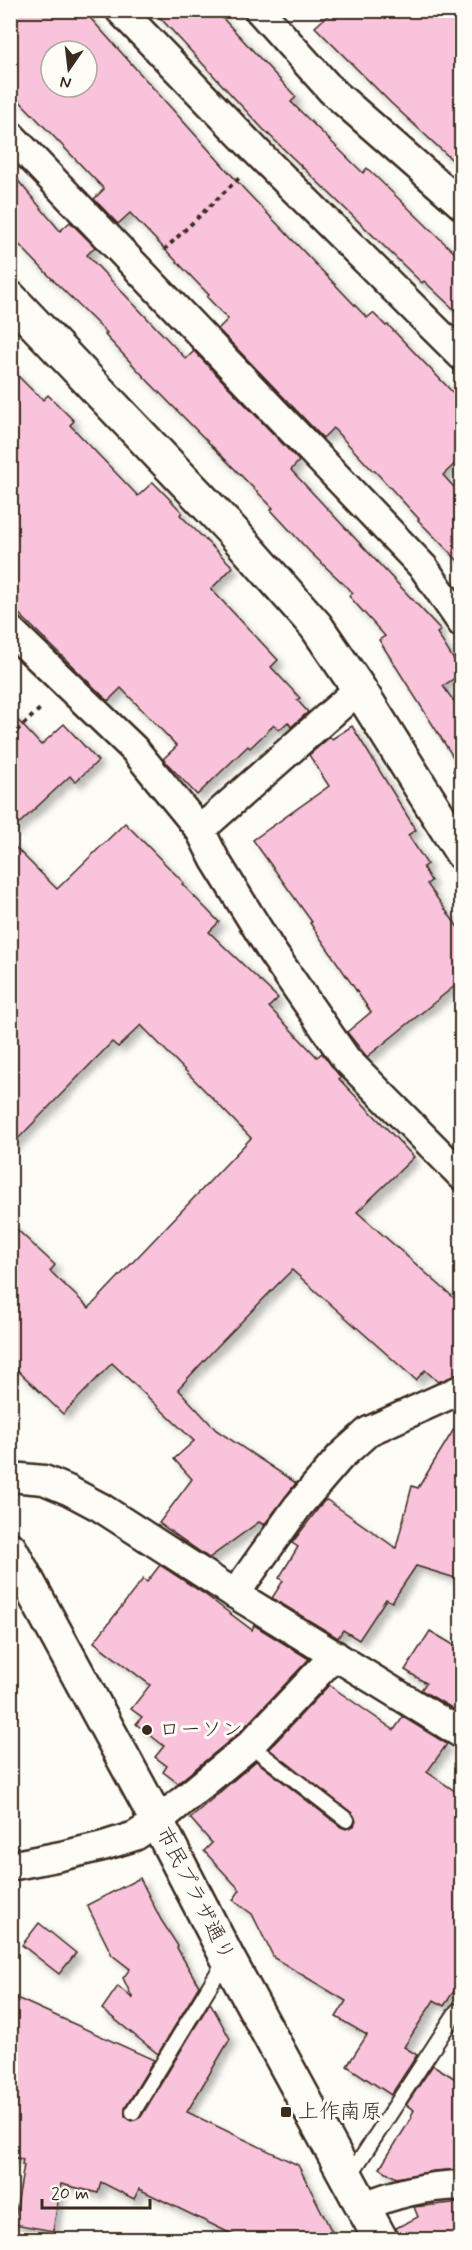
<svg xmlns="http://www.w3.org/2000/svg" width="472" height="2250" viewBox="0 0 472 2250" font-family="Mynerve,'Klee One',sans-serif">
	<defs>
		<filter id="shadow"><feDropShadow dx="5.5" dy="5.5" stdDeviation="3" flood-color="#0004"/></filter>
	</defs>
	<rect width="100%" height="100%" fill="#fdfcf7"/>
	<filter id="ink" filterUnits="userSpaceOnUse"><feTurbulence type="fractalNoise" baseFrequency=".0167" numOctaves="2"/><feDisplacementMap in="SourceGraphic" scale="12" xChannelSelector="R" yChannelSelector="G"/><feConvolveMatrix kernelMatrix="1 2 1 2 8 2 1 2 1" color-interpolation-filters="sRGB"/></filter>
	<g filter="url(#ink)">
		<g fill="#fac3dc" stroke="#3b2a1e" stroke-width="1.5" fill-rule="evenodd" filter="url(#shadow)">
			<path d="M10,10h73l161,179 123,129 6,-5 13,13 2,-1 74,77v55l-19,18 19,21v69l-44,-45 1,-1 -45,-49 -1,1 -40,-43 -10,10 -105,-109 10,-10 -21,-22 2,-2 -79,-82 -12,11 -24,-25 10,-10 -94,-98zM51,51h36v36h-36z"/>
			<polygon points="153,10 215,10 296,97 291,102 363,173 367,168 462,260 462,317 424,281 422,283 262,128"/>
			<polygon points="334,10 462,10 462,169 391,103 315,27"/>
			<polygon points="10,171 60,231 70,222 95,247 87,255 186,359 194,351 299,461 291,470 441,630 437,633 462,673 443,686 462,713 462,771 379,640 385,636 349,596 353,593 310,552 271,510 273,508 149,382 105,335 107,333 57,284 10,235"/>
			<polygon points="10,368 37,395 38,394 43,400 48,395 74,421 70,425 138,496 153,482 182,512 180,515 233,567 211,589 278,660 271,667 300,698 297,700 308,712 291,727 288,722 279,730 274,725 250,748 248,746 197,795 163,759 177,746 121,688 108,701 10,605"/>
			<polygon points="10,712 41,745 64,724 98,761 75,782 70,776 10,832"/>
			<polygon points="352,726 416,830 408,835 427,864 423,867 431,881 427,884 462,933 462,980 367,1057 347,1032 371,1012 310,923 312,922 253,840 329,786 309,755 330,737 332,739"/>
			<polygon points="125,823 184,883 182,884 219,922 209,932 278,998 269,1007 317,1057 322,1053 341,1078 339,1079 414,1157 357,1212 462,1305 462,1373 438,1382 425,1370 416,1380 292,1270 276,1286 211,1353 178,1389 216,1430 296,1483 264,1525 259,1522 209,1558 159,1523 192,1479 174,1459 194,1441 112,1363 63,1414 10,1363 10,1223 55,1265 50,1271 89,1308 251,1138 141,1025 118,1047 112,1042 10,1147 10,842 57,889"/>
			<polygon points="462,1416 462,1580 416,1566 392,1602 386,1599 359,1640 343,1630 338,1638 272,1598 283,1581 279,1578 298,1547 292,1543 324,1501 327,1500 396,1548 412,1486 418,1488"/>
			<polygon points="160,1565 203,1593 252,1630 254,1625 309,1659 239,1733 178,1783 163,1772 167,1766 155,1757 164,1746 136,1724 142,1717 131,1709 150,1685 94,1642 143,1579 147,1582"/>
			<polygon points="430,1631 462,1650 462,1714 421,1690 426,1683 405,1670"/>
			<polygon points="329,1685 394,1730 403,1717 447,1744 427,1772 462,1796 462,1979 444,2006 434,2000 404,2047 417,2055 391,2095 347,2066 367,2035 336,2017 346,2001 274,1958 252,1914 233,1900 240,1890 204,1851 212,1843 190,1818 256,1761 341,1827 346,1829 354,1826 356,1821 352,1813 269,1749"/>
			<polygon points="140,1878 161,1920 178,1946 177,1948 199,1986 158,2054 102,2009 118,1986 133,1999 123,1978 130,1969 112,1955 87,1905"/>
			<polygon points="39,1923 76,1953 59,1974 22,1945"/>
			<polygon points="10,1995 154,2060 125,2108 125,2116 132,2121 141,2117 209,2004 211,2004 230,2039 187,2112 298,2165 336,2240 244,2240 139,2189 134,2199 101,2182 98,2193 61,2184 53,2231 14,2224 24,2165 22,2165 23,2159 10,2157"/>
			<polygon points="433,2065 462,2083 462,2169 434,2171 396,2178 380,2168 412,2117 411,2116 414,2110 406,2105"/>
			<polygon points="462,2202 462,2240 400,2240 396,2228 418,2217 414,2207"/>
		</g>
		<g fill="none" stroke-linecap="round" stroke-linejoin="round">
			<defs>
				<g id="lane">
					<polyline points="250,1745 347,1820"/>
					<polyline points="133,2112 226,1959"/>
					<polyline points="349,2177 457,2011"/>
				</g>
				<g id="street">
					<polyline points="120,10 261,156 462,356"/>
					<polyline points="259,10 331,90 462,205"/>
					<polyline points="10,135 424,568 462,623"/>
					<polyline points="10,630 134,749 200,830 215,860 272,952 346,1059 462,1176"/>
					<polyline points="200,830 359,689"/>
					<polyline points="10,1477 44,1480 68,1490 100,1507 235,1594 462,1734"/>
					<polyline points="235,1594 298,1506 340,1457 369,1431 462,1389"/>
					<polyline points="10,1866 61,1856 103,1846 135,1836 158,1821 250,1745 335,1655"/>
					<path d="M363,2207c31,-14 65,-21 99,-22"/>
				</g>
				<g id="secondary">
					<polyline points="10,298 232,531 316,626 359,689 462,853"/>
					<polyline points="10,1549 146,1800 227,1957 381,2240"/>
				</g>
			</defs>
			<use href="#lane" stroke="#3b2a1e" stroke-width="18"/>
			<use href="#street" stroke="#3b2a1e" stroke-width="33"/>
			<use href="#secondary" stroke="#3b2a1e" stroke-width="38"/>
			<g stroke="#3b2a1e" stroke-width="4" stroke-dasharray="4.5 4.5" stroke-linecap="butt">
				<polyline points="164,250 239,178"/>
				<polyline points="10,737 42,707"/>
				<polyline points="453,772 462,767"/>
			</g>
			<use href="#lane" stroke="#fdfcf7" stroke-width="14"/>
			<use href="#street" stroke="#fdfcf7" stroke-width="28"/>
			<use href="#secondary" stroke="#fdfcf7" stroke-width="33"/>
		</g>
	</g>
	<g fill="#3b2a1e" stroke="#fdfcf7" stroke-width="2">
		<circle cx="147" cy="1730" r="6"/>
		<rect x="280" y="2106" width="12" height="12" rx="3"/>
	</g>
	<g text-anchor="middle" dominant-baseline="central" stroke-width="6" stroke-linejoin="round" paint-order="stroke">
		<g font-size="21" fill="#3b2a1e" stroke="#fdfcf7" text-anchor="start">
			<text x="159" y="1730">ローソン</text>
			<text x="298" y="2112">上作南原</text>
		</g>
		<g font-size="21" fill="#3b2a1e" stroke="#fdfcf7">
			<text transform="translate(195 1894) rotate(63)">市民プラザ通り</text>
		</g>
	</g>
	<rect width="472" height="2250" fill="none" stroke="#fdfcf7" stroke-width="36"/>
	<rect x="18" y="18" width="436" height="2214" fill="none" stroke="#3b2a1e" stroke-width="2" filter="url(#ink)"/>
	<g transform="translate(69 69) rotate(194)"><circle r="28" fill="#fdfcf7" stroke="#afa8a0" stroke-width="1.5"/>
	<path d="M0-4.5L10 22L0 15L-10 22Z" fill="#3b2a1e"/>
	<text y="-9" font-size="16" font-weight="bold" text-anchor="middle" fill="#3b2a1e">N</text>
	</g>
	<path d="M42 2199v9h108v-9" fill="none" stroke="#3b2a1e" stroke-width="3"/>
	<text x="51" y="2199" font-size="18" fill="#3b2a1e" stroke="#fdfcf7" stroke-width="4.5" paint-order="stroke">20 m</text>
</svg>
